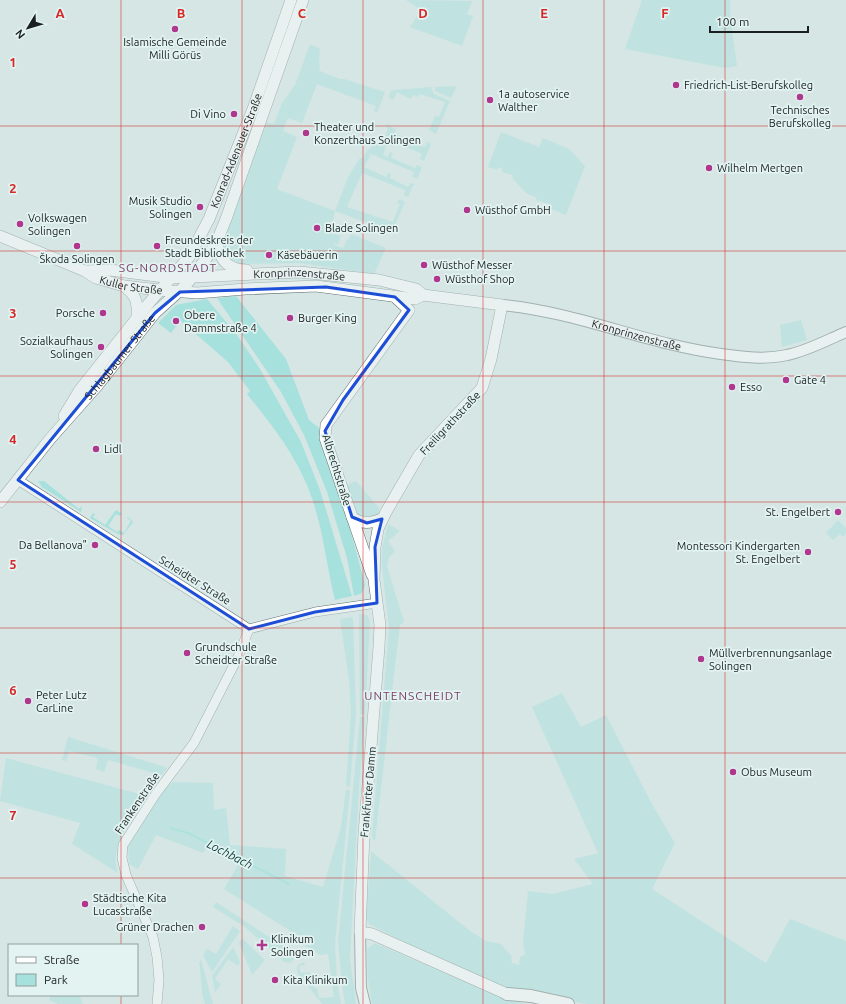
<svg xmlns="http://www.w3.org/2000/svg" width="846" height="1004" viewBox="0 0 846 1004" font-family="Ubuntu,sans-serif">
	<rect width="100%" height="100%" fill="#d5e6e4"/>
	<g fill="#a7e1dd">
		<polygon points="406,0 472,1 467,14 473,16 462,46 410,27 421,10"/>
		<polygon points="642,0 730,0 730,15 737,66 725,68 625,49"/>
		<polygon points="310,44 320,49 319,61 320,71 340,79 344,79 385,92 377,113 374,111 376,106 317,84 302,123 288,118 283,131 297,137 277,189 335,211 332,223 330,222 329,225 333,233 341,236 338,245 334,243 334,245 343,248 347,239 348,240 351,234 386,248 374,274 299,263 242,264 229,258 222,247 223,241 265,122 274,124 282,103 295,85"/>
		<polygon points="455,86 456,88 451,98 435,91 435,87"/>
		<polygon points="431,87 434,94 450,101 436,134 429,130 435,116 439,117 445,102 420,94 418,97 413,95 411,99 397,92 393,100 388,97 391,91 395,90"/>
		<polygon points="386,124 396,129 394,133 425,147 427,142 431,144 424,161 420,159 422,154 395,142 393,147 391,146 392,142 388,140 383,155 388,157 390,152 393,153 391,158 415,168 417,165 422,167 417,179 412,176 414,172 371,154 364,167 386,177 388,173 391,174 390,178 408,187 411,183 415,184 412,187 408,197 404,195 405,190 362,173 347,207 393,222 400,204 397,203 399,199 405,202 392,232 335,211 348,177 360,158 363,158 368,149 370,149 374,141 381,147 388,129"/>
		<polygon points="501,132 539,147 543,138 569,149 585,166 566,215 551,209 552,205 536,200 537,198 526,193 512,178 513,175 502,172 503,169 498,167 497,170 488,167"/>
		<polygon points="236,296 286,359 309,420 319,428 320,441 349,525 365,585 362,593 354,596 347,558 327,492 304,435 281,392 217,298"/>
		<path d="M207,299l30,36 23,34 41,73 19,48 32,106 -17,4c-9,-36 -12,-74 -26,-110 -14,-36 -38,-66 -62,-96l3,-3 -22,-29 -53,-46 -4,4 6,5 -6,8 -13,-10 18,-18z"/>
		<polygon points="801,320 807,340 782,347 780,325"/>
		<polygon points="38,481 44,481 79,509 82,506 81,512 42,487"/>
		<polygon points="356,481 379,508 379,513 376,518 368,520 356,514 347,487 350,483"/>
		<polygon points="116,510 122,514 120,516 116,514 108,526 117,532 119,530 124,533 131,521 127,518 128,517 133,522 123,535 118,534 90,518 93,513 95,514 93,517 105,525"/>
		<polygon points="838,520 846,528 846,534 843,537 840,534 833,540 826,533"/>
		<polygon points="388,524 400,531 388,541 395,551 389,557 387,566 404,622 400,625 397,649 375,841 372,837 389,628 382,566 382,548"/>
		<polygon points="359,614 367,615 370,621 365,715 360,714"/>
		<polygon points="353,617 356,714 350,787 346,786 351,713 349,680 340,619"/>
		<polygon points="562,693 581,727 606,715 653,806 675,843 652,889 766,963 790,919 846,941 846,1004 586,1004 508,988 482,978 447,964 369,924 366,919 371,851 470,931 486,941 501,944 511,955 512,963 519,965 520,957 525,954 523,942 528,891 553,894 593,884 574,859 598,853 532,707"/>
		<polygon points="360,717 365,717 359,788 350,959 356,1004 345,1004 342,984 338,942"/>
		<polygon points="68,737 162,766 167,768 154,784 157,774 108,760 104,772 96,769 98,758 69,751 66,761 62,760"/>
		<path d="M6,758l141,38c-14,24 -39,48 -29,77l-46,-29 8,-21 -80,-22z"/>
		<polygon points="173,782 213,783 214,810 226,808 230,845 286,849 285,876 323,887 341,827 346,790 350,790 335,944 337,982 341,1004 322,1004 297,972 298,965 304,962 305,965 299,966 301,973 310,972 314,988 317,988 319,998 334,997 328,954 320,955 296,940 298,936 224,889 238,865 206,848 203,853 156,835 138,869 129,864 128,847 155,798"/>
		<polygon points="216,902 292,952 294,959 290,963 284,962 245,927 213,907"/>
		<polygon points="233,926 240,931 212,972 203,955 207,949 216,954"/>
		<polygon points="242,938 265,960 252,975 239,943"/>
		<polygon points="375,943 459,979 524,1004 372,1004 368,979 367,949"/>
		<polygon points="233,947 240,962 238,966 228,959 215,979 221,984 215,992 212,976"/>
		<path d="M201,959l12,45h-8c-5,-12 -3,-28 -6,-41z"/>
		<polygon points="51,995 79,995 83,1004 58,1004 49,1000"/>
	</g>
	<g fill="none" stroke-linecap="round" stroke-linejoin="round">
		<polyline stroke="#7cded9" stroke-width="2" points="170,828 188,833 289,884"/>
		<defs>
			<g id="tertiary">
				<polyline points="18,480 249,629 315,612 377,603"/>
				<polyline points="157,1004 159,980 157,957 153,937 126,875 122,858 123,845 155,795 194,743 238,657 249,629"/>
			</g>
			<g id="secondary">
				<path id="s1" d="M502,305c75,7 144,39 219,49 21,3 44,6 66,1 20,-4 40,-15 59,-23"/>
				<polyline points="360,932 361,988 365,1004"/>
			</g>
			<g id="primary">
				<path id="s2" d="M0,236l85,35 11,7 28,8 35,4 38,3 48,-4 71,-3 99,13 8,-4 79,10 -11,54 -9,29 -63,67 -33,57 -8,17 -3,18 -1,33 6,45 -1,22 -15,187 -4,98 12,2 135,60"/>
				<path d="M217,241c2,18 10,29 30,29"/>
				<path id="s3" d="M85,271l25,-1 62,8 127,-6 80,8 37,9 7,6"/>
				<path d="M124,286c12,9 14,16 13,32"/>
				<path id="s4" d="M64,416l15,-25 70,-88 40,-46 20,-38 44,-110 38,-109"/>
				<path id="s5" d="M0,502l50,-63 47,-53 58,-73 31,-28 22,-29 9,-15 9,-22 77,-219"/>
				<path d="M352,517c10,8 19,6 30,2"/>
				<polyline points="372,575 325,438 326,425 409,310 395,297"/>
			</g>
			<polyline id="trunk" points="507,994 531,996 568,1004"/>
		</defs>
		<use href="#tertiary" stroke="#627170" stroke-width="10"/>
		<use href="#secondary" stroke="#627170" stroke-width="12"/>
		<use href="#primary" stroke="#627170" stroke-width="12"/>
		<use href="#trunk" stroke="#627170" stroke-width="14"/>
		<use href="#tertiary" stroke="#fff" stroke-width="9"/>
		<use href="#secondary" stroke="#fff" stroke-width="10"/>
		<use href="#primary" stroke="#fff" stroke-width="11"/>
		<use href="#trunk" stroke="#fff" stroke-width="12"/>
	</g>
	<path d="M0 0H846V1004H0ZM326,287l69,10 14,13 -66,90 -18,31 27,86 15,6 15,-4 -7,28 2,56 -62,9 -66,17 -231,-149 137,-167 25,-21z" fill="#d5e6e4" fill-opacity=".55" fill-rule="evenodd"/>
	<path fill="none" stroke="#1d4ed8" stroke-width="3" stroke-linejoin="round" d="M326,287l69,10 14,13 -66,90 -18,31 27,86 15,6 15,-4 -7,28 2,56 -62,9 -66,17 -231,-149 137,-167 25,-21z"/>
	<path fill="none" stroke="#d62828" stroke-width="1" stroke-opacity="0.55" d="M121,0v945M242,0v1004M363,0v1004M483,0v1004M604,0v1004M725,0v1004M0,126h846M0,251h846M0,376h846M0,502h846M0,628h846M0,753h846M0,878h846M121,995v9"/>
	<g fill="#af378d" stroke="#e2f3f1" stroke-width="1.5">
		<circle cx="175" cy="29" r="4"/>
		<circle cx="676" cy="85" r="4"/>
		<circle cx="800" cy="97" r="4"/>
		<circle cx="490" cy="100" r="4"/>
		<circle cx="234" cy="114" r="4"/>
		<circle cx="306" cy="133" r="4"/>
		<circle cx="709" cy="168" r="4"/>
		<circle cx="200" cy="207" r="4"/>
		<circle cx="467" cy="210" r="4"/>
		<circle cx="20" cy="224" r="4"/>
		<circle cx="317" cy="228" r="4"/>
		<circle cx="77" cy="246" r="4"/>
		<circle cx="157" cy="246" r="4"/>
		<circle cx="269" cy="255" r="4"/>
		<circle cx="424" cy="265" r="4"/>
		<circle cx="437" cy="279" r="4"/>
		<circle cx="103" cy="313" r="4"/>
		<circle cx="290" cy="318" r="4"/>
		<circle cx="176" cy="321" r="4"/>
		<circle cx="101" cy="347" r="4"/>
		<circle cx="786" cy="380" r="4"/>
		<circle cx="732" cy="387" r="4"/>
		<circle cx="96" cy="449" r="4"/>
		<circle cx="838" cy="512" r="4"/>
		<circle cx="95" cy="545" r="4"/>
		<circle cx="808" cy="552" r="4"/>
		<circle cx="187" cy="653" r="4"/>
		<circle cx="701" cy="659" r="4"/>
		<circle cx="28" cy="701" r="4"/>
		<circle cx="733" cy="772" r="4"/>
		<circle cx="85" cy="904" r="4"/>
		<circle cx="202" cy="927" r="4"/>
		<path d="M260 939h4v4h4v4h-4v4h-4v-4h-4v-4h4z"/>
		<circle cx="275" cy="980" r="4"/>
	</g>
	<g text-anchor="middle" dominant-baseline="central" stroke-width="3.5" stroke-linejoin="round" paint-order="stroke">
		<g font-size="11" fill="#1a2020" stroke="#e2f3f1" text-anchor="start">
			<text x="175" y="42" text-anchor="middle">Islamische Gemeinde<tspan x="175" dy="13">Milli Görüs</tspan></text>
			<text x="684" y="85">Friedrich-List-Berufskolleg</text>
			<text x="498" y="94">1a autoservice<tspan x="498" dy="13">Walther</tspan></text>
			<text x="800" y="110" text-anchor="middle">Technisches<tspan x="800" dy="13">Berufskolleg</tspan></text>
			<text x="226" y="114" text-anchor="end">Di Vino</text>
			<text x="314" y="127">Theater und<tspan x="314" dy="13">Konzerthaus Solingen</tspan></text>
			<text x="717" y="168">Wilhelm Mertgen</text>
			<text x="192" y="201" text-anchor="end">Musik Studio<tspan x="192" dy="13">Solingen</tspan></text>
			<text x="475" y="210">Wüsthof GmbH</text>
			<text x="28" y="218">Volkswagen<tspan x="28" dy="13">Solingen</tspan></text>
			<text x="325" y="228">Blade Solingen</text>
			<text x="165" y="240">Freundeskreis der<tspan x="165" dy="13">Stadt Bibliothek</tspan></text>
			<text x="277" y="255">Käsebäuerin</text>
			<text x="77" y="259" text-anchor="middle">Škoda Solingen</text>
			<text x="432" y="265">Wüsthof Messer</text>
			<text x="445" y="279">Wüsthof Shop</text>
			<text x="95" y="313" text-anchor="end">Porsche</text>
			<text x="184" y="315">Obere<tspan x="184" dy="13">Dammstraße 4</tspan></text>
			<text x="298" y="318">Burger King</text>
			<text x="93" y="341" text-anchor="end">Sozialkaufhaus<tspan x="93" dy="13">Solingen</tspan></text>
			<text x="794" y="380">Gate 4</text>
			<text x="740" y="387">Esso</text>
			<text x="104" y="449">Lidl</text>
			<text x="830" y="512" text-anchor="end">St. Engelbert</text>
			<text x="87" y="545" text-anchor="end">Da Bellanova"</text>
			<text x="800" y="546" text-anchor="end">Montessori Kindergarten<tspan x="800" dy="13">St. Engelbert</tspan></text>
			<text x="195" y="647">Grundschule<tspan x="195" dy="13">Scheidter Straße</tspan></text>
			<text x="709" y="653">Müllverbrennungsanlage<tspan x="709" dy="13">Solingen</tspan></text>
			<text x="36" y="695">Peter Lutz<tspan x="36" dy="13">CarLine</tspan></text>
			<text x="741" y="772">Obus Museum</text>
			<text x="93" y="898">Städtische Kita<tspan x="93" dy="13">Lucasstraße</tspan></text>
			<text x="194" y="927" text-anchor="end">Grüner Drachen</text>
			<text x="271" y="939">Klinikum<tspan x="271" dy="13">Solingen</tspan></text>
			<text x="283" y="980">Kita Klinikum</text>
		</g>
		<g font-size="11" fill="#1a2020" stroke="#e2f3f1">
			<text stroke="none"><textPath href="#s4" startOffset="319">Konrad-Adenauer-Straße</textPath></text>
			<text stroke="none"><textPath href="#s3" startOffset="215">Kronprinzenstraße</textPath></text>
			<text stroke="none"><textPath href="#s2" startOffset="141">Kuller Straße</textPath></text>
			<text stroke="none"><textPath href="#s1" startOffset="138">Kronprinzenstraße</textPath></text>
			<text stroke="none"><textPath href="#s5" startOffset="188">Schlagbaumer Straße</textPath></text>
			<text transform="translate(450 423) rotate(-47)">Freiligrathstraße</text>
			<text transform="translate(337 470) rotate(73)">Albrechtstraße</text>
			<text transform="translate(195 580) rotate(32)">Scheidter Straße</text>
			<text transform="translate(368 792) rotate(-85)">Frankfurter Damm</text>
			<text transform="translate(137 803) rotate(-56)">Frankenstraße</text>
		</g>
		<g font-size="12" letter-spacing="1" fill="#7c3f68" stroke="#e2f3f1">
			<text x="168" y="267">SG-NORDSTADT</text>
			<text x="413" y="695">UNTENSCHEIDT</text>
		</g>
		<g font-size="12" font-style="italic" fill="#0b3b39" stroke="#e2f3f1">
			<text transform="translate(230 854) rotate(27)">Lochbach</text>
		</g>
	</g>
	<g font-size="13" text-anchor="middle" font-weight="bold" fill="#d62828" stroke="#e2f3f1" stroke-width="3.5" stroke-linejoin="round" paint-order="stroke">
		<text x="60" y="18">A</text>
		<text x="181" y="18">B</text>
		<text x="302" y="18">C</text>
		<text x="423" y="18">D</text>
		<text x="544" y="18">E</text>
		<text x="665" y="18">F</text>
		<text x="13" y="67">1</text>
		<text x="13" y="193">2</text>
		<text x="13" y="318">3</text>
		<text x="13" y="444">4</text>
		<text x="13" y="569">5</text>
		<text x="13" y="695">6</text>
		<text x="13" y="820">7</text>
	</g>
	<rect x="8" y="944" width="130" height="52" fill="#e2f3f1" stroke="#929f9d"/>
	<rect x="16" y="957" width="20" height="6" fill="#ffffff" stroke="#929f9d"/>
	<text x="44" y="964" font-size="12" fill="#1a2020">Straße</text>
	<rect x="16" y="974" width="20" height="12" fill="#a7e1dd" stroke="#929f9d"/>
	<text x="44" y="984" font-size="12" fill="#1a2020">Park</text>
	<g transform="translate(28 28) rotate(232)" stroke="#e2f3f1" stroke-width="3" paint-order="stroke">
	<path d="M0-3L7 15L0 10L-7 15Z" fill="#1a2020"/>
	<text y="-6" font-size="11" font-weight="bold" text-anchor="middle" fill="#1a2020">N</text>
	</g>
	<path d="M710 26v6h98v-6" fill="none" stroke="#1a2020" stroke-width="2"/>
	<text x="716" y="26" font-size="12" fill="#1a2020" stroke="#e2f3f1" stroke-width="3" paint-order="stroke">100 m</text>
</svg>
